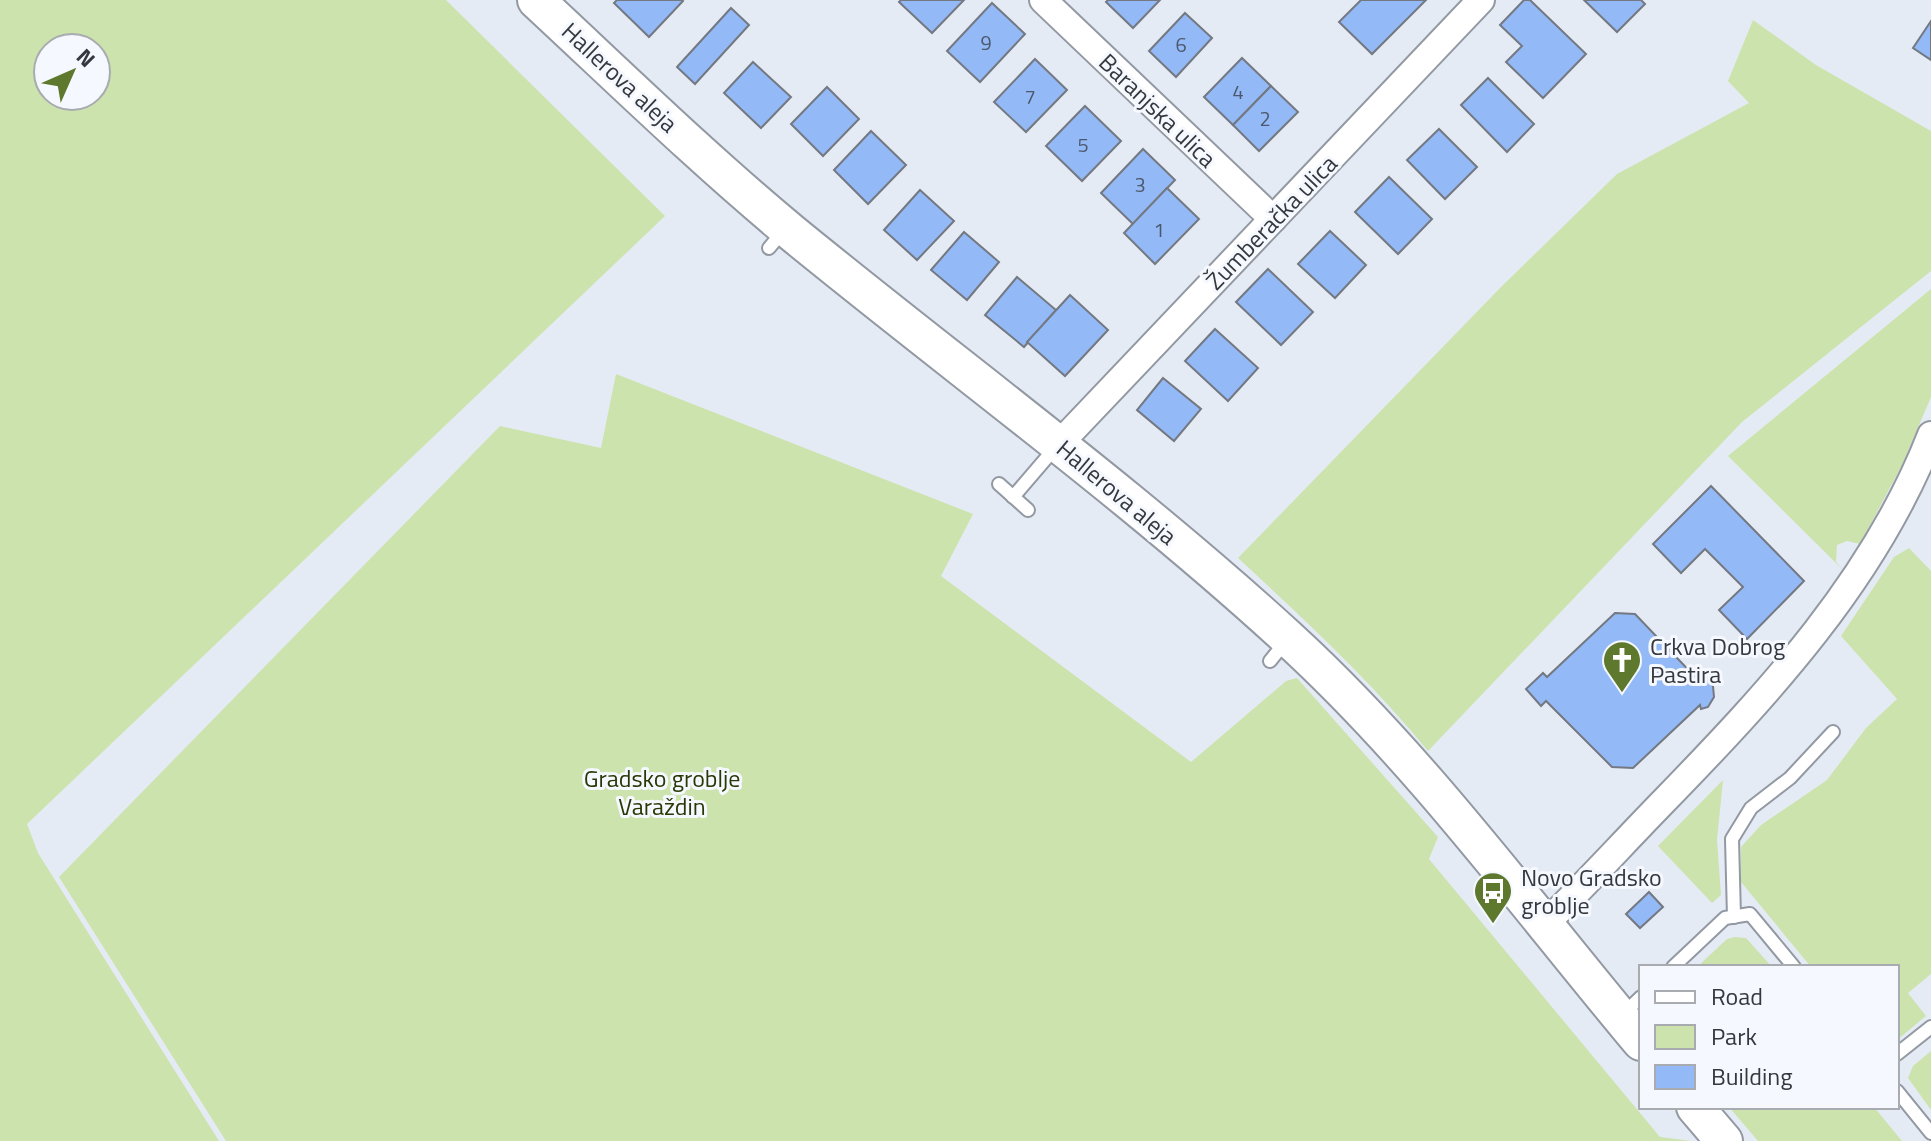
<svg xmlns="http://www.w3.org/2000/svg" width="1931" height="1141" viewBox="0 0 1931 1141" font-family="'Titillium Web',sans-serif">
	<rect width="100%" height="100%" fill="#e5ebf5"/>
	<g fill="#cce3ad" fill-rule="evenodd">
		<path d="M0,0h446l219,216 -638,608 11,29 181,288h-219zM48,48h48v48h-48z"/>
		<path d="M1753,20l63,45 115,66v140l-189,151 -314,329c-58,-71 -123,-131 -190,-193l264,-272 115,-112 132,-71 -21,-22z"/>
		<polygon points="1931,289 1931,397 1902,465 1860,544 1847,541 1837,545 1836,562 1843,570 1728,456"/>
		<polygon points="616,374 973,514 941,576 1191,762 1286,681 1297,678 1438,837 1429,859 1660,1137 1691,1141 226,1141 59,877 500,426 601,448"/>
		<polygon points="1909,548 1931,571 1931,974 1908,993 1926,1016 1897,1040 1897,967 1811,967 1741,882 1741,847 1761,825 1827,780 1866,728 1897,699 1841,636 1894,557"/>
		<polygon points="1723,780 1717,840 1721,895 1712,903 1658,846"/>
		<polygon points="1735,937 1746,938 1772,967 1697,967 1727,939"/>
		<polygon points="1931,1051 1931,1110 1908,1078 1913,1066"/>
		<polygon points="1729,1107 1874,1107 1902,1141 1758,1141"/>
	</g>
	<g fill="#93b9f7" stroke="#737881" stroke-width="2">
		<polygon points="617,0 682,0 683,1 649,37 614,3"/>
		<polygon points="901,0 964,0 932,33 899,2"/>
		<polygon points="1108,0 1160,0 1133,28 1106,2"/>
		<polygon points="1361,0 1426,0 1372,54 1339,22"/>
		<polygon points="1524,0 1530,0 1586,54 1543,98 1506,62 1522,46 1500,25"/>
		<polygon points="1584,0 1641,0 1645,4 1617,32"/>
		<polygon points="992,3 1025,34 980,82 947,51"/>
		<polygon points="731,8 749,25 695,84 677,67"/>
		<polygon points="1185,13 1212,38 1176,77 1149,51"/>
		<polygon points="1931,21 1931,60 1913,48"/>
		<polygon points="1242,58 1271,86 1233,125 1204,97"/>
		<polygon points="1035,59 1067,90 1026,132 994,102"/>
		<polygon points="753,62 791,97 761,128 724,93"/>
		<polygon points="1488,78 1534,124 1507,152 1461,105"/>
		<polygon points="1271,86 1298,112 1259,151 1233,125"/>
		<polygon points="827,87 859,119 823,156 791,124"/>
		<polygon points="1085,106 1121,141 1082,181 1046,146"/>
		<polygon points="1439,129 1477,167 1445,199 1407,160"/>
		<polygon points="871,131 906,165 868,204 834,170"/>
		<polygon points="1143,149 1175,180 1133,224 1101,193"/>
		<polygon points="1389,177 1432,219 1398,254 1355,212"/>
		<polygon points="1167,188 1199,219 1155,264 1124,233"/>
		<polygon points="920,190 954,221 917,260 884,230"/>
		<polygon points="1330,231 1366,265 1335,298 1298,264"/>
		<polygon points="964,232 999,262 967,300 931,270"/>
		<polygon points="1268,269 1313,312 1281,345 1236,302"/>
		<polygon points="1017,277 1056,310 1024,347 985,315"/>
		<polygon points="1070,295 1108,330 1065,376 1027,342"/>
		<polygon points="1215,329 1258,368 1228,401 1185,361"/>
		<polygon points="1163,378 1201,409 1174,441 1137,410"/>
		<polygon points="1711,486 1804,581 1747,639 1719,610 1743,587 1705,549 1681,573 1653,544"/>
		<polygon points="1615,613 1635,614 1698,680 1704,675 1713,686 1714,697 1708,707 1701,709 1700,705 1633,768 1612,767 1546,701 1541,706 1526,689 1543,673 1547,677"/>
		<polygon points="1649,892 1663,907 1640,928 1626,914"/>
	</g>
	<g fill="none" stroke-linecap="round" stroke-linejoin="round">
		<defs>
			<g id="service">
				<polyline points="769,248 784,230"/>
				<polyline points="999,484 1028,510"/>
				<polyline points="1013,497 1055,448"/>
				<polyline points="1270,661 1286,641"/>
				<polyline points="1734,917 1732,839 1751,808 1790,778 1833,732"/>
				<polyline points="1673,967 1725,918 1750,914 1794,967"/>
				<polyline points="1622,1015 1641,997"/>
				<polyline points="1897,1054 1931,1027"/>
				<polyline points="1897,1091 1931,1133"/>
			</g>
			<g id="minor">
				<polyline points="1043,0 1273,219"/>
				<polyline points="1060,443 1481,0"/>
				<path d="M1544,925c41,-40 79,-82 119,-123 106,-109 212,-223 268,-367"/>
			</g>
			<g id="secondary">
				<path d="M536,0c84,78 167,159 255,232 166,136 340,262 498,407 131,120 238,267 352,403"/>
				<polyline points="1695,1107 1724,1141"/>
			</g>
		</defs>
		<use href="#service" stroke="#9399a2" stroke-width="16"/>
		<use href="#minor" stroke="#9399a2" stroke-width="30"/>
		<use href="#secondary" stroke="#9399a2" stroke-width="40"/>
		<use href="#service" stroke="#fff" stroke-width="12"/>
		<use href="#minor" stroke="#fff" stroke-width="26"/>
		<use href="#secondary" stroke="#fff" stroke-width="36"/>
	</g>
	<defs>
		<symbol id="church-pin" viewBox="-11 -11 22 30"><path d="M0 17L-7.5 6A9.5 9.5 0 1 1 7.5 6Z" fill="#5e792d" stroke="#f5f8fe"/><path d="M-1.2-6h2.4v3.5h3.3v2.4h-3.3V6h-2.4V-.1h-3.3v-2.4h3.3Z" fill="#fff"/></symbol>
		<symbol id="bus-pin" viewBox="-11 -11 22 30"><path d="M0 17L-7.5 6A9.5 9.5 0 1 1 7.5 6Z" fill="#5e792d" stroke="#f5f8fe"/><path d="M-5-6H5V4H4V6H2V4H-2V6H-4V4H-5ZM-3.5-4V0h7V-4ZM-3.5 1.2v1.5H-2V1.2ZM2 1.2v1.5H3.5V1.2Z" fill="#fff"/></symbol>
	</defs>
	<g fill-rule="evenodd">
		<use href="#church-pin" x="1600" y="638" width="44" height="60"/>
		<use href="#bus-pin" x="1471" y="869" width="44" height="60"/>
	</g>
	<g text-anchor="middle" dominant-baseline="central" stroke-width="6" stroke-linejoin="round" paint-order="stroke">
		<g font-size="20" fill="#4c586b">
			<text x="986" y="42">9</text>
			<text x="1181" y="44">6</text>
			<text x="1238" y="91">4</text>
			<text x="1030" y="96">7</text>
			<text x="1265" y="118">2</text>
			<text x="1083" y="144">5</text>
			<text x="1140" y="184">3</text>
			<text x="1159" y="229">1</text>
		</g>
		<g font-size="24" fill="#35383c" stroke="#f5f8fe">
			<text transform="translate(620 77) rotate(43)">Hallerova aleja</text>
			<text transform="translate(1158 110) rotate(44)">Baranjska ulica</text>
			<text transform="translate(1271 222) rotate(-46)">Žumberačka ulica</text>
			<text transform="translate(1117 492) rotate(40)">Hallerova aleja</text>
		</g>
		<g font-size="24" fill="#35383c" stroke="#f5f8fe" text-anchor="start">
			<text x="1650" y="646">Crkva Dobrog<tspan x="1650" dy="28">Pastira</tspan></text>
			<text x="1521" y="877">Novo Gradsko<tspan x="1521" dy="28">groblje</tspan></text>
		</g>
		<g font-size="24" fill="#293905" stroke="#f5f8fe">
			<text x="662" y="778">Gradsko groblje<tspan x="662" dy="28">Varaždin</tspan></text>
		</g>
	</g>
	<rect x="1639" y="965" width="260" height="144" fill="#f5f8fe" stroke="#a8abb0" stroke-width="2"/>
	<rect x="1655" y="991" width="40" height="12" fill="#ffffff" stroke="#a8abb0" stroke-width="2"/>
	<text x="1711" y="1005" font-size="24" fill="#35383c">Road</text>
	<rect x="1655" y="1025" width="40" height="24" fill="#cce3ad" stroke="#a8abb0" stroke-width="2"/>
	<text x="1711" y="1045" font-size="24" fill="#35383c">Park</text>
	<rect x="1655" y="1065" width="40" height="24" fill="#93b9f7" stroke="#a8abb0" stroke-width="2"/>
	<text x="1711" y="1085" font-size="24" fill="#35383c">Building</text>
	<g transform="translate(72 72) rotate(45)"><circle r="38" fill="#f5f8fe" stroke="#a8abb0" stroke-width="2"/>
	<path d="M0-6L14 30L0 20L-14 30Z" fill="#5e792d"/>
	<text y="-12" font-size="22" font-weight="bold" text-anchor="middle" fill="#35383c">N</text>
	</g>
</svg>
